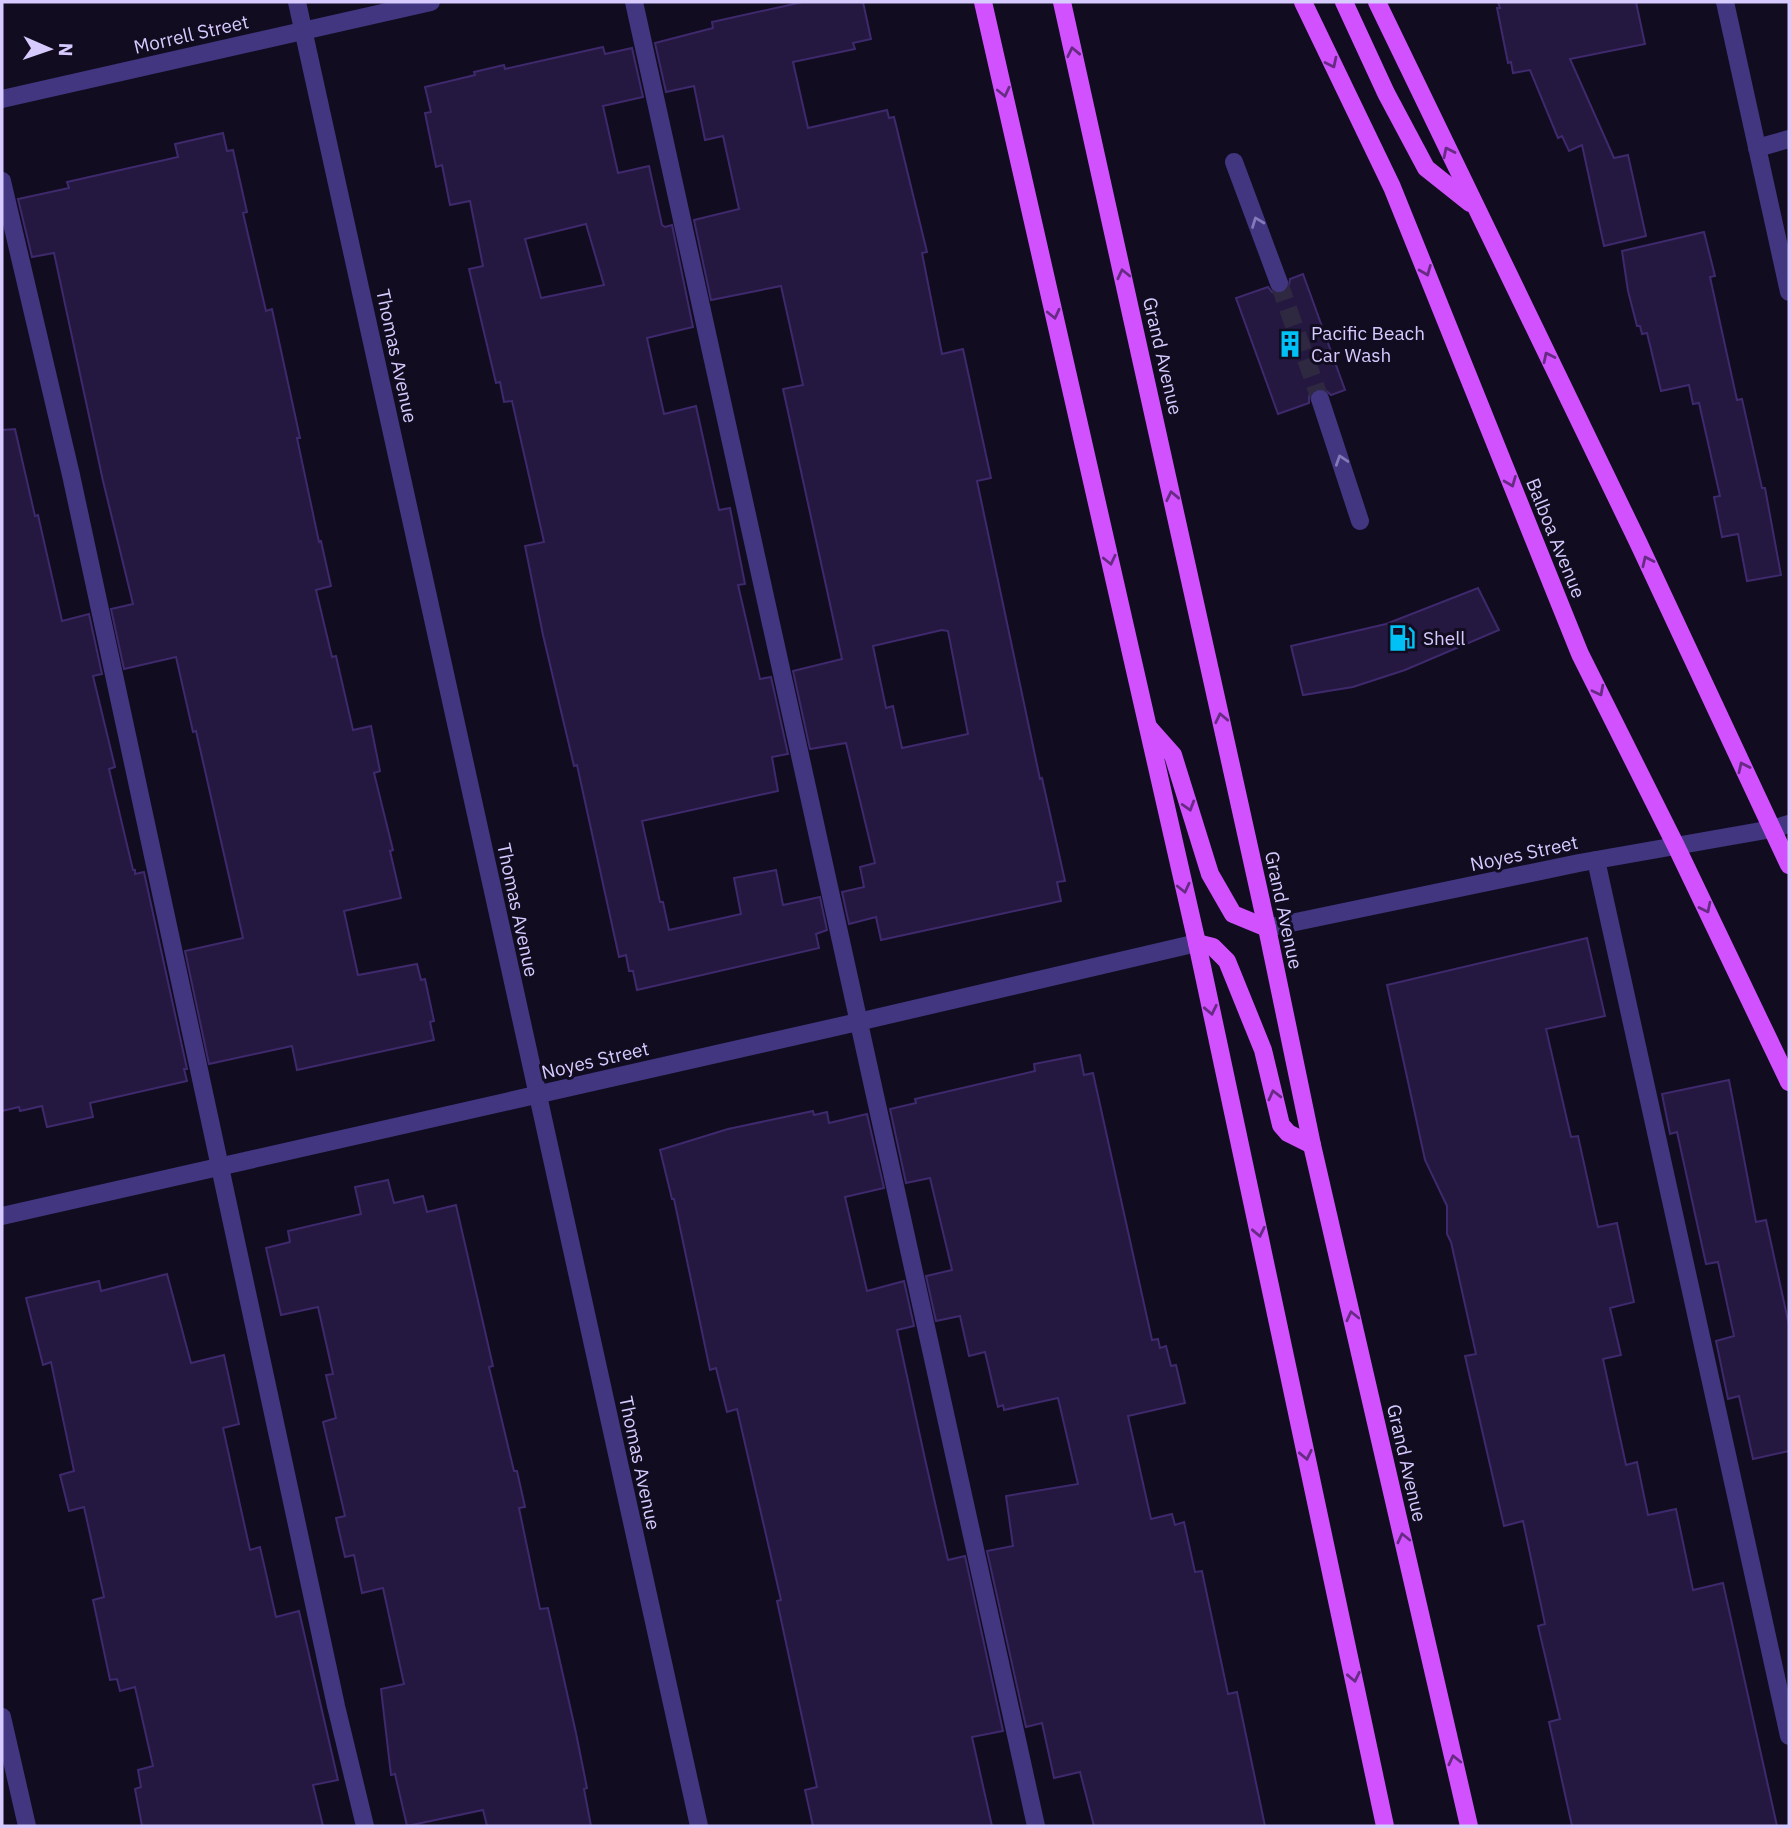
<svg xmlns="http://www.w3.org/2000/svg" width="1791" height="1828" viewBox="0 0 1791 1828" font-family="'IBM Plex Sans',sans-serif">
	<rect width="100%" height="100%" fill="#110c1f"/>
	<g fill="#251840" stroke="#3e296d" stroke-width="2" fill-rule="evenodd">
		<path d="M803,2h60l8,37 -18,4 2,6 -62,13 15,66 79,-18 2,8 5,-1 33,135 -5,1 20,101 21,-5 28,129 -14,3 63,298 2,-1 23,103 -8,1 4,19 -180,39 -5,-23 -27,7 -7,-32 22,-5 -4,-20 15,-4 -29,-120 -36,6 -17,-78 49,-12 -59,-270 20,-4 -22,-99 -70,14 -17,-80 45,-11 -16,-73 -18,4 -11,-54 -28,6 -11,-49 58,-15 -1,-6zM942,630l6,1 20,103 -66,14 -9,-42 -7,2 -13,-62z"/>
		<polygon points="1498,2 1636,2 1645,44 1570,59 1614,158 1628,155 1646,236 1604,246 1582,145 1569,151 1562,136 1558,138 1530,70 1513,73 1511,62 1508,63 1497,8 1500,8"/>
		<path d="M603,47l2,7 27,-6 11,49 -40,9 15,67 31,-7 13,59 3,2 7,-2 21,102 -46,11 17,76 32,-8 23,104 11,-2 15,76 -7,1 22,94 11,-2 17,77 -16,3 6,34 -136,30 18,81h3l6,28 72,-16 -7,-36 42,-8 7,35 37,-8 7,33 -11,4 3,14 -182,42 -4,-19h-4l-3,-16 -7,2 -42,-192 -3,1 -31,-131 -18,-89 19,-4 -32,-141 -8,1 -4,-20 -4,1 -27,-114 14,-3 -13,-65 -20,4 -8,-40 -6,2 -11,-54 6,-1 -6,-25 50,-12 -1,-3 30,-7 1,4zM586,224l18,61 -63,13 -16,-59z"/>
		<polygon points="223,133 227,151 233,150 247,212 243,213 266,311 272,309 300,438 297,438 319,542 321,541 331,586 316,590 332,657 336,656 353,730 371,726 380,771 374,773 393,850 390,851 401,898 344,911 358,975 417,964 421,980 425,979 434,1021 430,1022 434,1040 297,1070 292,1046 209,1064 185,951 243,938 196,731 193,732 176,657 124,669 111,609 133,604 103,481 54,253 32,257 18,199 69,188 67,182 178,157 175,144"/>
		<polygon points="1704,232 1715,276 1710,277 1737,400 1742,399 1762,488 1765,488 1781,575 1747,581 1738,534 1722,537 1714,497 1720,496 1699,403 1693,404 1689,385 1661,391 1647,333 1642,334 1640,326 1637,326 1628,291 1622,251"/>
		<polygon points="1303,274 1345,390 1331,395 1323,388 1316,388 1309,396 1309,403 1278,414 1236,298 1268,287 1272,292 1282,294 1288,290 1290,279"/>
		<polygon points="15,429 35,516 38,515 62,621 89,614 102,674 93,676 115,767 109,769 133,870 135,870 135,874 144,872 187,1069 184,1069 187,1081 90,1103 93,1117 47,1127 42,1106 20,1111 19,1107 2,1111 2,430"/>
		<polygon points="1478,588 1499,630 1405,670 1353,687 1303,695 1291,646 1386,624"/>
		<polygon points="1587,938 1605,1016 1546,1029 1571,1137 1578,1136 1598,1227 1617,1223 1634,1302 1610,1308 1621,1355 1603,1359 1626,1465 1637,1462 1648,1515 1676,1509 1693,1590 1723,1583 1777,1826 1572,1826 1549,1722 1560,1719 1538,1626 1545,1624 1523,1521 1504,1526 1465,1356 1476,1354 1451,1242 1447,1234 1447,1206 1425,1160 1387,985"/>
		<polygon points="1080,1055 1084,1075 1093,1073 1152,1340 1158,1339 1160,1348 1166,1346 1171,1366 1176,1365 1185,1403 1128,1416 1151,1519 1172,1514 1175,1525 1184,1522 1195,1572 1202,1571 1228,1694 1237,1692 1265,1826 1094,1826 1080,1772 1054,1778 1042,1723 1026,1727 987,1551 1013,1546 1006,1496 1078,1484 1058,1398 1004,1410 1003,1405 998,1407 985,1352 969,1356 960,1316 936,1321 926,1276 952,1270 930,1178 906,1183 890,1109 916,1103 915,1099 1035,1071 1034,1064"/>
		<polygon points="1729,1080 1756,1222 1766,1220 1789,1325 1789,1451 1753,1459 1739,1396 1728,1399 1716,1341 1734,1336 1718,1262 1706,1264 1677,1132 1670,1134 1662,1094"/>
		<polygon points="813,1111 814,1115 827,1112 829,1123 867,1114 884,1188 845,1197 867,1291 904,1281 914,1326 897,1330 925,1459 948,1560 965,1556 1003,1731 972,1737 992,1826 813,1826 805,1790 817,1787 777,1601 781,1600 737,1409 727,1412 716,1368 710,1370 674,1199 672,1199 660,1150 728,1129"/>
		<polygon points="388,1180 394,1203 423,1196 427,1212 456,1205 493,1366 489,1367 514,1471 517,1471 525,1507 519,1508 540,1609 548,1608 576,1733 587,1788 584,1789 591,1826 487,1826 483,1810 407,1826 395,1774 391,1775 381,1689 404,1684 383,1588 362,1593 354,1555 345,1557 336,1518 345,1516 323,1422 336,1418 326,1375 333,1374 318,1307 281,1315 266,1248 290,1242 288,1231 361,1214 355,1187"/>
		<polygon points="167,1274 191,1363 224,1355 239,1424 223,1428 250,1550 260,1547 276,1617 299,1611 338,1780 313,1785 323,1826 142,1826 135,1789 141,1787 138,1770 153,1766 135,1687 120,1691 117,1679 110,1680 93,1600 104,1597 84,1507 69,1511 60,1475 74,1471 51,1362 43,1365 26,1298 99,1281 101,1291"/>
	</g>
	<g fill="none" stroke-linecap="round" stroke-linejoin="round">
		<polyline stroke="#2f2841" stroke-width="18" stroke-dasharray="18 9" stroke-linecap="butt" points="1279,283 1320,399"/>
		<g stroke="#41367f" stroke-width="18">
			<polyline points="297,2 699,1826"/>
			<polyline points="634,2 1036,1826"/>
			<polyline points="1725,2 1789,292"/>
			<polyline points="2,99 431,2"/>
			<polyline points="1757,148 1789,139"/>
			<polyline points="1234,162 1279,283"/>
			<polyline points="2,181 71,475 336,1706 365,1826"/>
			<polyline points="1320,399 1360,521"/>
			<polyline points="1596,860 1789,1736"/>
			<polyline points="1267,928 1579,863 1772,829 1789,824"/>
			<polyline points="2,1216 858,1022 1197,943"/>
			<polyline points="2,1717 27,1826"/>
		</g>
		<g stroke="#d151ff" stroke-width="18">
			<polyline points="983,2 1197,943 1385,1826"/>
			<polyline points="1062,2 1267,928 1312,1145 1469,1826"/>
			<polyline points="1303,2 1392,187 1580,654 1676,846 1789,1082"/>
			<polyline points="1344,2 1386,93 1426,168 1470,203"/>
			<polyline points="1377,2 1638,542 1789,865"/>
			<polyline points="1149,728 1173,755 1210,874 1233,914 1267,928"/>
			<polyline points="1197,943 1213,947 1227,961 1263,1050 1281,1125 1288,1133 1312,1145"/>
		</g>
	</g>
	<defs><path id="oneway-chevron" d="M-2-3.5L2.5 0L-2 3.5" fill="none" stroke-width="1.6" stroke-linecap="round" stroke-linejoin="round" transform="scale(1.75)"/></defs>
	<g stroke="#672b84">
		<use href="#oneway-chevron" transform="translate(1073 52) rotate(-102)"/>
		<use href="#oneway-chevron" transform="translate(1332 63) rotate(64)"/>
		<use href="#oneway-chevron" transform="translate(1004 92) rotate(77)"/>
		<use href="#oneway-chevron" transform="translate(1448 152) rotate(-116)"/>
		<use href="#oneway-chevron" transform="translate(1426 271) rotate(68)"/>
		<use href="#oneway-chevron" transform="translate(1123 274) rotate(-103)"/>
		<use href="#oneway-chevron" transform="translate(1054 314) rotate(77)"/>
		<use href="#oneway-chevron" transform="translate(1548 357) rotate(-116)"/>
		<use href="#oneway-chevron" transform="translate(1511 482) rotate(68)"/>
		<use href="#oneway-chevron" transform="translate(1172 496) rotate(-102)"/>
		<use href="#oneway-chevron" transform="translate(1110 560) rotate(77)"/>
		<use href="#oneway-chevron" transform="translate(1647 561) rotate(-115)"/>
		<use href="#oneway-chevron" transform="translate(1599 691) rotate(63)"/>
		<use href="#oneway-chevron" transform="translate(1221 718) rotate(-102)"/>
		<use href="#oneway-chevron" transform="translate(1743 767) rotate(-115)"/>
		<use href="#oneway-chevron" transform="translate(1189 806) rotate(73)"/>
		<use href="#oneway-chevron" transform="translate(1184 888) rotate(77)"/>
		<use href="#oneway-chevron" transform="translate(1706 908) rotate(64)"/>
		<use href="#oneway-chevron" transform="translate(1211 1010) rotate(78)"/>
		<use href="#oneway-chevron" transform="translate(1274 1095) rotate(-104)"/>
		<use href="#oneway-chevron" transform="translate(1259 1232) rotate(78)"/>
		<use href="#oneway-chevron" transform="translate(1352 1316) rotate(-103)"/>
		<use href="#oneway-chevron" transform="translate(1306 1455) rotate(78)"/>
		<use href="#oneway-chevron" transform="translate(1403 1538) rotate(-103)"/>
		<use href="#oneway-chevron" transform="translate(1354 1677) rotate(78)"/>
		<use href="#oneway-chevron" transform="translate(1454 1760) rotate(-103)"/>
	</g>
	<g stroke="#8479b9">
		<use href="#oneway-chevron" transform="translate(1257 222) rotate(-111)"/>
		<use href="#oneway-chevron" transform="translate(1341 460) rotate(-108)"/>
	</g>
	<defs>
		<symbol id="building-bare" viewBox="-9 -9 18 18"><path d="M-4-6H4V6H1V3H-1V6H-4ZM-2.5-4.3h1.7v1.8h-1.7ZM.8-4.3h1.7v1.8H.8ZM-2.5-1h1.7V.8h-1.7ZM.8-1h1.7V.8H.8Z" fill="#00c1f5" stroke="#110c1f" stroke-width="2.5" paint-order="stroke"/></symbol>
		<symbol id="fuel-bare" viewBox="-9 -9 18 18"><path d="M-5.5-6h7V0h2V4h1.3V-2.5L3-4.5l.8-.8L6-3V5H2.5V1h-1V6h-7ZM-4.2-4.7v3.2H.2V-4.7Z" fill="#00c1f5" stroke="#110c1f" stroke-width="2.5" paint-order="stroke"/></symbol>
	</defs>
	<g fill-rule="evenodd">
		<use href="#building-bare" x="1271" y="325" width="38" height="38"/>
		<use href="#fuel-bare" x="1383" y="619" width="38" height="38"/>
	</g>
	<g text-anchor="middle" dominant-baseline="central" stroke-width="6" stroke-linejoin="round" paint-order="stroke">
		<g font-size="19" fill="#d6caff" stroke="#110c1f">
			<text transform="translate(191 34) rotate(-13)">Morrell Street</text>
			<text transform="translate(397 356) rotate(78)">Thomas Avenue</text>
			<text transform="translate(1163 356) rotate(77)">Grand Avenue</text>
			<text transform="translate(1556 538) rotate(68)">Balboa Avenue</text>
			<text transform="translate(1524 853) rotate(-12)">Noyes Street</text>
			<text transform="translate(518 910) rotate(78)">Thomas Avenue</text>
			<text transform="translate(1284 910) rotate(78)">Grand Avenue</text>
			<text transform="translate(595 1060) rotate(-13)">Noyes Street</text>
			<text transform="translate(640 1463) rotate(78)">Thomas Avenue</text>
			<text transform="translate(1407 1463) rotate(77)">Grand Avenue</text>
		</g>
		<g font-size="19" fill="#d6caff" stroke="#110c1f" text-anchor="start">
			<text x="1311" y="333">Pacific Beach<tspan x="1311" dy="22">Car Wash</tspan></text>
			<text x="1423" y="638">Shell</text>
		</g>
	</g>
	<rect width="1791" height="1828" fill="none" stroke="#d6caff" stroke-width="7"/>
	<g transform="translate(49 49) rotate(92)" stroke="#110c1f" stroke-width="5" paint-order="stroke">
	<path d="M0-5L12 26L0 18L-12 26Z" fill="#d6caff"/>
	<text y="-10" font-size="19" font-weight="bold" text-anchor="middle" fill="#d6caff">N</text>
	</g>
</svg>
